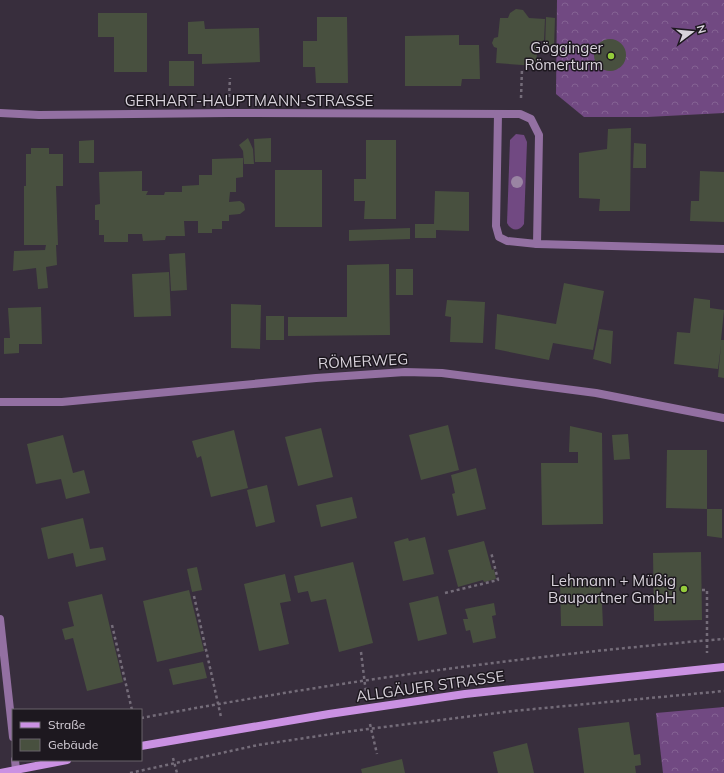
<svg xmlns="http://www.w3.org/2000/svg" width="724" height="773" viewBox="0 0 724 773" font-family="Mulish,sans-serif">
	<defs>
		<pattern id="forest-crowns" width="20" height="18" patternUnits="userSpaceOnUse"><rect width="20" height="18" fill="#714982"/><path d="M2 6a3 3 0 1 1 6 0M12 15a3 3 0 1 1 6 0" fill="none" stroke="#846293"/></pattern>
	</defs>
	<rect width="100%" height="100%" fill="#382e3d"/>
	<path fill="#714982" d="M516,134l8,1 3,7 -3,82c-5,8 -13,7 -17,-1l3,-83z"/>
	<g fill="url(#forest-crowns)">
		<polygon points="557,0 724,0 724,113 647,117 584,117 556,94"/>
		<polygon points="724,707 724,773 663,773 656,713"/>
	</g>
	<g fill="#48503f">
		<polygon points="516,9 523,10 529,18 545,19 544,41 538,41 536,66 496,63 497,48 494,47 492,43 494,38 498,37 500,18 508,18 510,13"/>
		<polygon points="98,13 147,13 147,72 114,72 114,37 98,37"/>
		<polygon points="317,17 347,17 348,83 316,83 315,67 303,67 303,41 317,41"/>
		<polygon points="546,17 555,18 554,48 545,48"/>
		<polygon points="204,21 205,29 259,28 260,62 202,64 202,54 188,54 188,22"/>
		<polygon points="459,35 459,45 479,45 480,79 462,79 461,86 405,86 405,36"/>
		<circle cx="610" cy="55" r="16"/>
		<rect x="169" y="61" width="25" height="25"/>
		<polygon points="631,128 630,211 599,211 600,199 579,198 579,153 607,149 608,129"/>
		<polygon points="248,138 253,149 254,164 244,164 243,151 239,145"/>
		<polygon points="271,138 271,162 255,162 254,139"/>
		<polygon points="94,140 94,163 79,163 79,141"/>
		<polygon points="366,140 396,140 396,219 364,219 365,201 354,201 354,179 366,179"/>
		<polygon points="634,143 646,144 646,168 633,168"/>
		<polygon points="31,148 49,148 49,154 63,154 63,186 56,186 58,245 56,245 57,265 46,267 48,288 38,289 36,268 13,271 14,251 45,250 46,245 24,245 24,186 26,186 26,154 31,154"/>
		<polygon points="243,158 243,177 236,178 236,192 230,192 229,202 240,201 244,204 245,210 240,214 229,215 229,221 222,221 222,229 212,229 212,233 198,233 198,221 184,221 185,236 166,236 165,240 143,241 142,234 128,234 128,242 104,242 104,235 99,235 99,220 95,220 95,205 100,204 99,172 142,171 142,191 148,191 146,195 164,195 165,192 182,192 182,186 199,185 199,175 212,175 212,159"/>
		<rect x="275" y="170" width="47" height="57"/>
		<polygon points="700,171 724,172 724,222 690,221 691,201 699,201"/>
		<polygon points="435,191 469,192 469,231 436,230 436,238 415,238 415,224 434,224"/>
		<polygon points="410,228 410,239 349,241 349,230"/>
		<polygon points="185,253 187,290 171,291 169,254"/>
		<polygon points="389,264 390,335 288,336 288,317 347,317 347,265"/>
		<rect x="396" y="269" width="17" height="26"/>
		<polygon points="169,272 171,316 134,317 132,274"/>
		<polygon points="564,283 604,291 593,350 553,343 549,360 495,349 497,314 556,324"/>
		<polygon points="694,298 710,300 710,308 724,310 721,340 724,340 724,378 718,377 721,345 718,369 674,364 677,332 690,333"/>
		<polygon points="447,300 485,302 483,343 450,342 451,317 445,316"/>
		<polygon points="231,304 261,305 260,349 231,348"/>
		<polygon points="41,307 42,344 19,344 19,353 4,354 4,338 10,338 8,308"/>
		<rect x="266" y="316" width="18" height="24"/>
		<polygon points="599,329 613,331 611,364 593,359"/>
		<polygon points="448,425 459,470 421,480 409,435"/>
		<polygon points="570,426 602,433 603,524 542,525 541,463 578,463 578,452 569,452"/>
		<polygon points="321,428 333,477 298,486 285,437"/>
		<polygon points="234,430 248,488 211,497 201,456 197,458 192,441"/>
		<polygon points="628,434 630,459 614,460 612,435"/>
		<polygon points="63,435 73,473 84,470 90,493 66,499 61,479 36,484 27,444"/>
		<polygon points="667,450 707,450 707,509 666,508"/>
		<polygon points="476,468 486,509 457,516 452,494 455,493 451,475"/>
		<polygon points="267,485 275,522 256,527 247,490"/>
		<polygon points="352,497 357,518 321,527 316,505"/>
		<polygon points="707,509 722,509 722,538 707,536"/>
		<polygon points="83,518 90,549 103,547 106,560 76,567 73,553 48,559 41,528"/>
		<polygon points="425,537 434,574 403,581 394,542 408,538 409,541"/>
		<polygon points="484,541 492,570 494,569 496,579 484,582 483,580 458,587 448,550"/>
		<polygon points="701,552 702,620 654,621 653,553"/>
		<polygon points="353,562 373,643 339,652 326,599 311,602 308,591 298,593 294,576"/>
		<polygon points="197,567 202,590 192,592 187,569"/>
		<polygon points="285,574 291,601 280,603 289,644 259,651 244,584"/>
		<polygon points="601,580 603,626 561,626 560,581"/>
		<polygon points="189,590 204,651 157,662 143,601"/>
		<polygon points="102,594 123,682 87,691 73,638 65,640 62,629 74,626 68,602"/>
		<polygon points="438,596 447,634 418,641 409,603"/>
		<polygon points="494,603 496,615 492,616 496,638 473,643 470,630 466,631 463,619 468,619 465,609"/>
		<polygon points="203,662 207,678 173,685 169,669"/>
		<polygon points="629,722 634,755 640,754 641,765 635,766 636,773 584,773 578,728"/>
		<polygon points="527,743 534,773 498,773 493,752"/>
		<polygon points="402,759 405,773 362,773 361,769"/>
	</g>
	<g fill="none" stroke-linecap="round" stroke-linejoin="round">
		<g stroke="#746c79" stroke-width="2.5" stroke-dasharray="3 3" stroke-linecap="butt">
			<polyline points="229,97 230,78"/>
			<polyline points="521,98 522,69"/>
			<polyline points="702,590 707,590 707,653"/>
			<polyline points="445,593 498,580 491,552"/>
			<polyline points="194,596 221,717"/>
			<polyline points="112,625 132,710"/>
			<polyline points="361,652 366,693"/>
			<path d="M141,718c193,-36 388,-63 583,-79"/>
			<polyline points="370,724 377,754"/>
			<polyline points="173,758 177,773"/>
			<polyline points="130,773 258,745 352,731 513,711 724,691"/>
		</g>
		<g stroke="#9370a2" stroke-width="8">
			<polyline points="0,113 39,115 229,113 520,114 531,119 539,135 537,244"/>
			<polyline points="498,114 496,226 499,237 507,241 537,244 724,249"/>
			<polyline points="0,402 62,402 316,378 405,372 442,373 596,393 724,418"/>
			<polyline points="0,619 13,737"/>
			<polyline points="15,760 16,770"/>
		</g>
		<g stroke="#ca91e2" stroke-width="8">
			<polyline points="141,746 329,714 465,694 724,667"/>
			<polyline points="0,773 67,760"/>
		</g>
	</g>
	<circle fill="#9a85a3" cx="517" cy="182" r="6"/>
	<g fill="#94cc3b" stroke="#1d181f" stroke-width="1.5">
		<circle cx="611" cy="56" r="4"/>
		<circle cx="684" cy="589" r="4"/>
	</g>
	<g text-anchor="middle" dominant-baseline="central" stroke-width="3" stroke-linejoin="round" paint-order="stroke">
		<g font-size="15" fill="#d8d2db" stroke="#1d181f" text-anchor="end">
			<text x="603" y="47">Gögginger<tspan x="603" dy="17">Römerturm</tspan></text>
			<text x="676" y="580">Lehmann + Müßig<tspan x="676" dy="17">Baupartner GmbH</tspan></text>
		</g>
		<g font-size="15" fill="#d8d2db" stroke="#1d181f">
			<text x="249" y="100">GERHART-HAUPTMANN-STRASSE</text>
			<text transform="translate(363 361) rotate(-3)">RÖMERWEG</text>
			<text transform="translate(430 686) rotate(-8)">ALLGÄUER STRASSE</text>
		</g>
	</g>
	<rect x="12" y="709" width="130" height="52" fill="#1d181f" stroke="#68626a"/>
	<rect x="20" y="722" width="20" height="6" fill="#ca91e2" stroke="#68626a"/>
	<text x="48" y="729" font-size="12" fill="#d8d2db">Straße</text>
	<rect x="20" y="739" width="20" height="12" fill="#48503f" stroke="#68626a"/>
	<text x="48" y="749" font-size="12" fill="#d8d2db">Gebäude</text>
	<g transform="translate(692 32) rotate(74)" stroke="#1d181f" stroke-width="3" paint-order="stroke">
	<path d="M0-3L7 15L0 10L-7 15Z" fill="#d8d2db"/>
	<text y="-6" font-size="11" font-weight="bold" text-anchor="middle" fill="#d8d2db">N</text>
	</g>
</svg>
